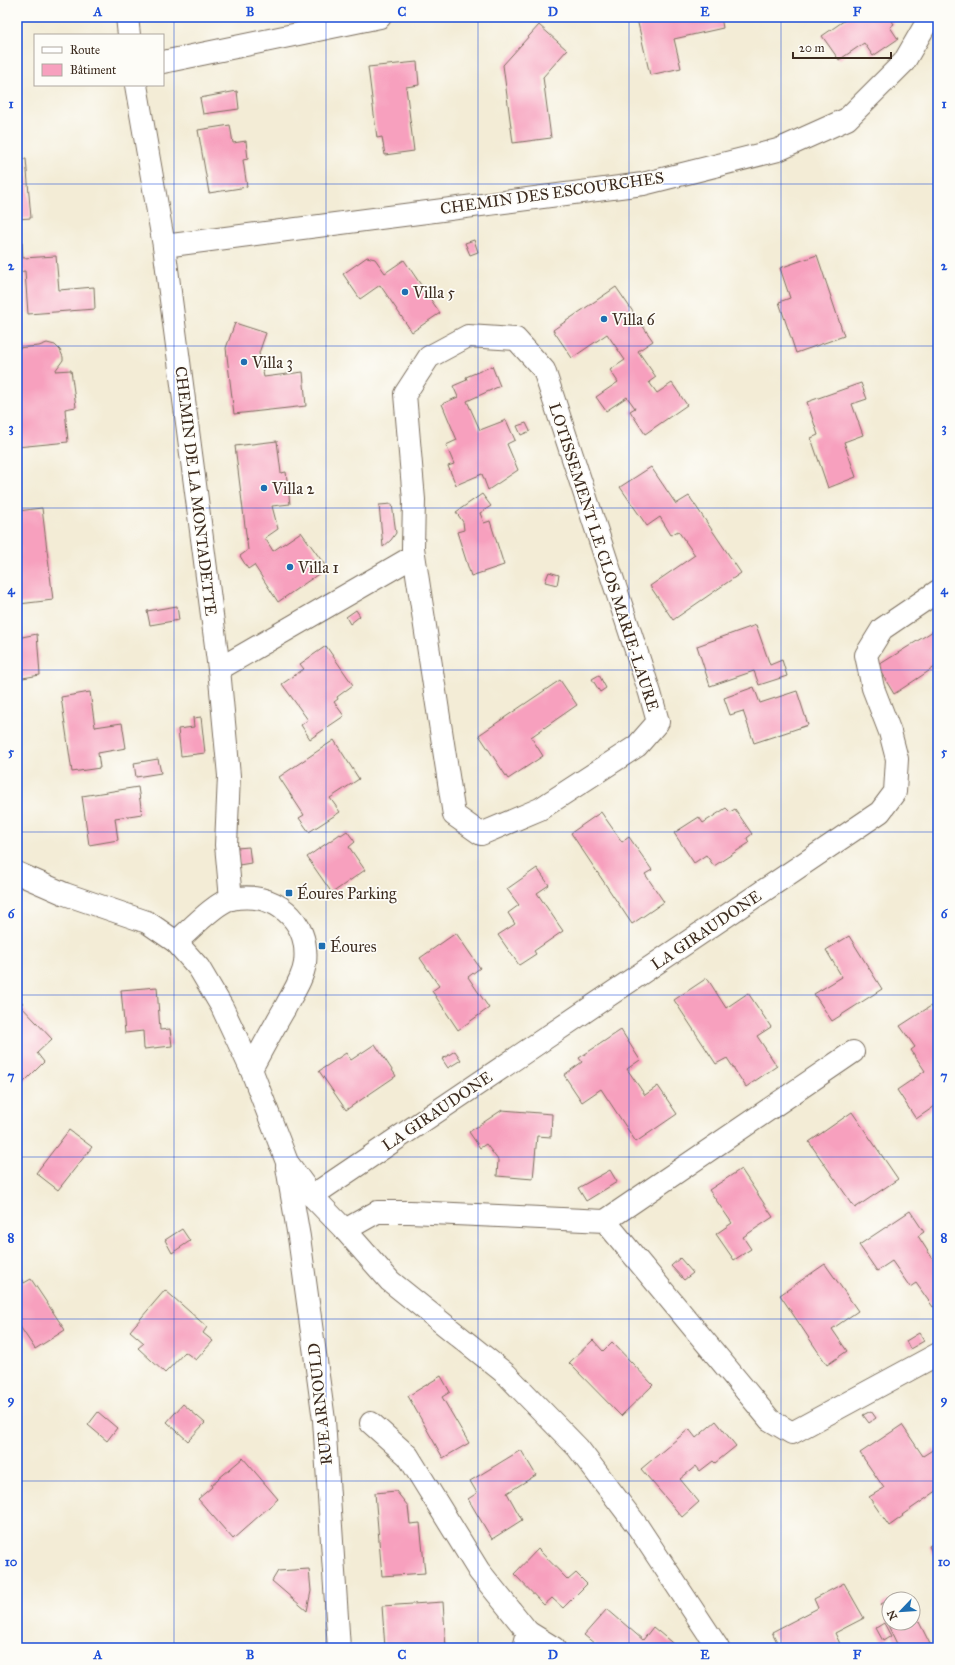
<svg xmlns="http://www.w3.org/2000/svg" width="955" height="1665" viewBox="0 0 955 1665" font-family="'IM FELL Great Primer',serif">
	<rect width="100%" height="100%" fill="#fdfcf7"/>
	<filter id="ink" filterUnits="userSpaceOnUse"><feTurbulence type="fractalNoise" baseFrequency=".025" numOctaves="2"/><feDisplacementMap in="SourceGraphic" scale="8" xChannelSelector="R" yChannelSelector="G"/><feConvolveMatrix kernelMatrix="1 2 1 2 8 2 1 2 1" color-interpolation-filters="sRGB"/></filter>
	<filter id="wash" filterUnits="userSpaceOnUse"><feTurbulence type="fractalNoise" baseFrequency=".012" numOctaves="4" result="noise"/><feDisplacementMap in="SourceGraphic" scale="16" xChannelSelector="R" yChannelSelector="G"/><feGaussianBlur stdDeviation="0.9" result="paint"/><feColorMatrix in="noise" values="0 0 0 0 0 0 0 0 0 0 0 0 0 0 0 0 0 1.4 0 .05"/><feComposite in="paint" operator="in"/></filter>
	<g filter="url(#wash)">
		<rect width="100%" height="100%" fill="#f3ecd6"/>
		<g id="blocks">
			<g fill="#f7a0be">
				<polygon points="639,17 721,17 723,28 674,39 681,68 650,75 637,19"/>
				<polygon points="847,17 889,17 894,24 890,27 898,39 873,56 864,43 839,60 822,36 848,18"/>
				<polygon points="539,25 567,50 543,77 551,138 513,143 503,65"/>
				<polygon points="417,62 419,85 406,87 414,151 385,155 382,137 377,138 368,67"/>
				<polygon points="237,91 239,109 203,114 200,98"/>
				<polygon points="230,125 233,143 246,141 248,159 243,160 247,187 209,193 198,130"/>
				<polygon points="17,159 26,159 31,218 17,219"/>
				<polygon points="474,240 478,252 470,255 465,243"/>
				<polygon points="17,243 22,243 23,258 56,256 59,290 94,287 95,309 28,314 25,271 17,272"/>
				<polygon points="817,255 844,336 796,353 779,302 790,298 780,268"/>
				<polygon points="367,257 375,259 385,273 404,260 440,313 412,332 380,285 360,299 343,274"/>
				<polygon points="616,287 653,341 638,351 656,377 649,382 657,393 672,383 687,405 645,434 630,411 635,408 627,397 606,411 596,397 618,382 610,370 625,360 607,334 572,358 553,330"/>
				<polygon points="938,288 938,302 934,290"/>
				<polygon points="235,323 266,333 259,353 264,377 303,372 306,406 234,414 226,348"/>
				<polygon points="47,343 55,345 60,350 63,357 63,360 55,371 71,370 76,407 65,409 68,442 17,447 17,348 39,346"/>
				<polygon points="492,366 500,386 467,401 480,430 506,420 515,440 507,444 518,470 488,490 482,474 456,485 448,466 454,464 446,445 457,440 442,404 458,397 453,386 467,380 466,377"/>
				<polygon points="861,383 867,399 852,404 863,435 844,442 856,477 828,488 811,438 818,435 807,402"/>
				<polygon points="526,423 530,431 521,435 517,426"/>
				<polygon points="277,441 281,473 286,472 290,504 272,506 278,529 265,538 273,551 301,532 327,568 278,602 254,565 248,569 240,556 248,550 235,446"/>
				<polygon points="651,467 676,504 689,496 741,573 673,620 650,586 695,555 678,531 671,535 660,517 647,526 620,487"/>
				<polygon points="482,494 491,506 480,513 484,523 490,521 504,565 471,576 457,532 464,530 463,522 456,512"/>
				<polygon points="392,504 396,533 391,540 383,547 379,505"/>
				<polygon points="42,508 53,600 19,604 17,590 17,511"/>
				<polygon points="549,572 559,575 557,585 545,582"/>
				<polygon points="177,606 179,620 150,625 147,611"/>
				<polygon points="356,610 360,616 350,624 346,617"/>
				<polygon points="756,625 770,665 782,660 787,676 759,685 754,671 710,686 697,646"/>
				<polygon points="938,628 938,665 894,694 877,666"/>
				<polygon points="37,634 40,675 17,679 17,638"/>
				<polygon points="326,646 353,685 337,697 338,699 334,702 344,716 310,739 301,725 308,720 282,684 304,669 300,664"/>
				<polygon points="599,675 606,688 600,692 592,679"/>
				<polygon points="560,680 577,705 531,737 543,756 508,779 479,735"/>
				<polygon points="754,687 760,703 797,691 808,725 754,743 743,711 730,715 724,698"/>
				<polygon points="90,692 95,727 122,723 126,748 98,753 100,768 72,772 61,697"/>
				<polygon points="201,717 205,753 181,756 178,729 194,727 193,718"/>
				<polygon points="334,740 359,779 330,798 340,812 309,832 299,818 304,815 279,777"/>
				<polygon points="158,759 161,773 136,777 134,763"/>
				<polygon points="138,787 142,814 115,818 118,840 89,845 82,796"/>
				<polygon points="726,808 730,812 735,809 752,834 747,838 749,843 714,866 706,855 694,863 674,833 699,817 703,823"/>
				<polygon points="601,812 622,842 629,837 652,870 645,874 664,902 632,924 571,833"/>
				<polygon points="347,831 355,842 349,847 365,870 332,893 307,857 340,834 341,835"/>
				<polygon points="249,847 251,863 239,865 237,848"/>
				<polygon points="537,868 549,885 537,893 563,931 534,951 536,954 519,965 498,935 515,924 508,913 519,905 507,889"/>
				<polygon points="456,933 480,968 468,977 489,1008 458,1030 432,991 439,986 420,958"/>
				<polygon points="849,936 882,989 832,1021 814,994 842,977 826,950"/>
				<polygon points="707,978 726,1008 748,993 771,1027 757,1036 777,1066 746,1087 727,1058 716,1064 674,1000"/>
				<polygon points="157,987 160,1030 170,1029 172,1046 144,1049 143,1031 125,1033 121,990"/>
				<polygon points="17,997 23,1003 20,1005 52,1039 37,1053 44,1062 21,1085 17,1080"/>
				<polygon points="931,1006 938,1016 938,1104 916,1119 897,1090 925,1071 911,1050 915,1047 900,1026"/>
				<polygon points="621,1030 640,1060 627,1069 645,1095 658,1086 677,1114 636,1142 601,1089 582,1102 564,1075 582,1062 579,1058"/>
				<polygon points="375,1044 396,1076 346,1110 319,1071 346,1053 351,1060"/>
				<polygon points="455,1051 461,1060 448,1068 442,1059"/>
				<polygon points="502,1110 552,1114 551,1137 537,1136 533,1179 497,1176 498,1160 486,1144 480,1148 469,1132"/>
				<polygon points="852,1112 898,1179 855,1208 809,1142"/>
				<polygon points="69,1130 92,1147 58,1190 36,1173"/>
				<polygon points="741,1169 773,1217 743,1237 751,1249 734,1260 716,1234 732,1223 709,1190"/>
				<polygon points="610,1170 617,1182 586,1201 578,1188"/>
				<polygon points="910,1211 924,1232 918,1236 938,1267 938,1303 933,1307 916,1283 910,1287 892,1261 877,1271 859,1245"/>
				<polygon points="182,1229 190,1241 172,1253 165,1240"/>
				<polygon points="680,1258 693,1273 684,1280 671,1266"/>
				<polygon points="825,1264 858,1311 832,1329 847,1351 827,1365 780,1295"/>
				<polygon points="17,1273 24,1283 31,1279 65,1330 35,1349 17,1322"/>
				<polygon points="165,1290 207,1327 203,1333 213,1341 196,1360 185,1352 165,1373 138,1348 144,1343 130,1331"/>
				<polygon points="919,1333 924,1341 910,1349 906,1341"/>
				<polygon points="593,1340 603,1351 612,1342 653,1385 621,1416 569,1363"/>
				<polygon points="441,1376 450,1392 442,1397 469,1443 443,1458 408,1396"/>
				<polygon points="183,1404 205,1423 188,1441 167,1422"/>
				<polygon points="871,1411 876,1418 869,1423 863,1415"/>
				<polygon points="98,1412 117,1428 107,1441 88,1425"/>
				<polygon points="716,1421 736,1446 715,1463 713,1461 700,1471 696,1466 680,1479 699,1502 682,1517 641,1469 689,1429 696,1438"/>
				<polygon points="902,1425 923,1456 934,1449 938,1455 938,1490 902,1515 903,1516 889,1526 869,1497 884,1488 860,1453"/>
				<polygon points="521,1450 536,1475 507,1493 522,1520 492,1539 468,1499 477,1493 470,1481"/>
				<polygon points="243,1458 278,1499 233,1539 198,1499 212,1487 211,1485"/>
				<polygon points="396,1491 408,1506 410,1524 420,1523 425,1573 382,1576 375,1493"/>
				<polygon points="938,1541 938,1564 929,1546"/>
				<polygon points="538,1549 568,1580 576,1573 587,1584 563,1608 552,1598 544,1605 514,1574"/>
				<polygon points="309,1569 311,1591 307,1611 272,1581 278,1571"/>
				<polygon points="844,1583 864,1618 835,1633 841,1646 837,1648 780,1648 772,1632 818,1608 814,1599"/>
				<polygon points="889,1600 889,1623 913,1623 913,1610 932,1648 899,1648 885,1619 888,1618 881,1604"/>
				<polygon points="443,1602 446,1648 385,1648 382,1606"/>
				<polygon points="607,1609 643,1640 653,1627 677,1647 600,1648 584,1635"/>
				<polygon points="884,1623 891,1636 883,1641 876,1628"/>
			</g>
		</g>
	</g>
	<g filter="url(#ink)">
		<use href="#blocks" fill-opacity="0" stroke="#7b6e5e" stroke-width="1"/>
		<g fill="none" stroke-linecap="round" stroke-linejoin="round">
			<defs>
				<g id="minor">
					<polyline points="127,17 129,35"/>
					<polyline points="163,62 380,17"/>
					<polyline points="136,85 164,246 219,669 229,776 226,845 231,899"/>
					<polyline points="164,246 643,184 778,150 847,119 904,62 930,17"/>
					<polygon points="468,336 516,339 544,370 650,693 658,722 637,746 540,809 481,834 454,815 413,548 414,500 405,394 429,357"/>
					<polyline points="219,669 414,556"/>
					<polyline points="17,873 65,894 147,922 176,942 199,968 222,1007 251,1069 287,1162 312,1196 345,1230 390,1281 506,1374 578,1448 638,1527 718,1648"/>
					<path d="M176,942c13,-11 40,-40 55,-43 43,-9 79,21 74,64 -2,16 -13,31 -20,45 -12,20 -23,41 -34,61"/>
					<polyline points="287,1167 299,1237 324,1420 339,1648"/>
					<polyline points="312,1196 880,812 895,792 897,759 890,732 873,688 866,655 882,629 938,591"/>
					<polyline points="605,1221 853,1052"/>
					<polyline points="345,1230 377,1212 410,1212 605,1221 770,1420 792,1433 938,1354"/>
					<polyline points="371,1423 408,1456 479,1571 528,1632 524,1648"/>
					<polyline points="528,1632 554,1648"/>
				</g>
			</defs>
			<use href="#minor" stroke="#7b6e5e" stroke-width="24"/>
			<use href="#minor" stroke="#fff" stroke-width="22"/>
		</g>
	</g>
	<path fill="none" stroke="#1d4ed8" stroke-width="1" stroke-opacity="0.55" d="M174,17v1631M326,17v1631M478,17v1631M629,17v1631M781,17v1631M17,184h921M17,346h921M17,508h921M17,670h921M17,832h921M17,995h921M17,1157h921M17,1319h921M17,1481h921"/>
	<g fill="#1f6fb2" stroke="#fdfcf7" stroke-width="1.5">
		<circle cx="405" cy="292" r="4"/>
		<circle cx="604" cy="319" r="4"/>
		<circle cx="244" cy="362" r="4"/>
		<circle cx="264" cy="488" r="4"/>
		<circle cx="290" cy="567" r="4"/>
		<rect x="285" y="889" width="8" height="8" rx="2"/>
		<rect x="318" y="942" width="8" height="8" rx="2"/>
	</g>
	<g text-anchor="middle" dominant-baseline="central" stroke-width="3.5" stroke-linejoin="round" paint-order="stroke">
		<g font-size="16" fill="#3b2a1e" stroke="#fdfcf7">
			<text transform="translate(552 193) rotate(-8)">CHEMIN DES ESCOURCHES</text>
			<text transform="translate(196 491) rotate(83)">CHEMIN DE LA MONTADETTE</text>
			<text transform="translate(604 557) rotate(72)">LOTISSEMENT LE CLOS MARIE-LAURE</text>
			<text transform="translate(706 930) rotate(-34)">LA GIRAUDONE</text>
			<text transform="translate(437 1111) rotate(-34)">LA GIRAUDONE</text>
			<text transform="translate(320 1404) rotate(-96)">RUE ARNOULD</text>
		</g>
		<g font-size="16" fill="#3b2a1e" stroke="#fdfcf7" text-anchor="start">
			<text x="413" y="292">Villa 5</text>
			<text x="612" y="319">Villa 6</text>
			<text x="252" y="362">Villa 3</text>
			<text x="272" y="488">Villa 2</text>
			<text x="298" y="567">Villa 1</text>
			<text x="297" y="893">Éoures Parking</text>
			<text x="330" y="946">Éoures</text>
		</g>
	</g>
	<rect width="955" height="1665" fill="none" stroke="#fdfcf7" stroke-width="44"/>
	<rect x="34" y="34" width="130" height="52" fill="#fdfcf7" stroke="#afa8a0"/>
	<rect x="42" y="47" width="20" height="6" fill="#ffffff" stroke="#afa8a0"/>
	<text x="70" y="54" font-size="12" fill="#3b2a1e">Route</text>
	<rect x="42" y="64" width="20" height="12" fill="#f7a0be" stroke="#afa8a0"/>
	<text x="70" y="74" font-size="12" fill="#3b2a1e">Bâtiment</text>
	<g transform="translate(901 1611) rotate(245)"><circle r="19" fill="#fdfcf7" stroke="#afa8a0"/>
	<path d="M0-3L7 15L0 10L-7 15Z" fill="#1f6fb2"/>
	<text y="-6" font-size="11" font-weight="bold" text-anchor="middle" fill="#3b2a1e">N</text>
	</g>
	<path d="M793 52v6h98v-6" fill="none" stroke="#3b2a1e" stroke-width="2"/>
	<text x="799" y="52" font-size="12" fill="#3b2a1e" stroke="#fdfcf7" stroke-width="3" paint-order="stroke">20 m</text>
	<rect x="22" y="22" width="911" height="1621" fill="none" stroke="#1d4ed8" stroke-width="1.5"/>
	<g font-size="13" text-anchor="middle" font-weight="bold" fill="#1d4ed8">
		<text x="98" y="16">A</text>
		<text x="250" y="16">B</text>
		<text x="402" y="16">C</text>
		<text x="553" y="16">D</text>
		<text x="705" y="16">E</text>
		<text x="857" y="16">F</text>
		<text x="11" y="108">1</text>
		<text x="944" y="108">1</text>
		<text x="11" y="270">2</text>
		<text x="944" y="270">2</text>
		<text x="11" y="432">3</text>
		<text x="944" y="432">3</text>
		<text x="11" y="594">4</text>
		<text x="944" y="594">4</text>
		<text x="11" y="756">5</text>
		<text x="944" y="756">5</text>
		<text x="11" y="918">6</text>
		<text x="944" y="918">6</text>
		<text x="11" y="1080">7</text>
		<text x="944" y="1080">7</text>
		<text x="11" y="1242">8</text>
		<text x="944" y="1242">8</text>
		<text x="11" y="1404">9</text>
		<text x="944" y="1404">9</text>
		<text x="11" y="1566">10</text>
		<text x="944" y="1566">10</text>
		<text x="98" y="1659">A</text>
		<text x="250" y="1659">B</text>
		<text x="402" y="1659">C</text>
		<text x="553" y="1659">D</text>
		<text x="705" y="1659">E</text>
		<text x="857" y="1659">F</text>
	</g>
</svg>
